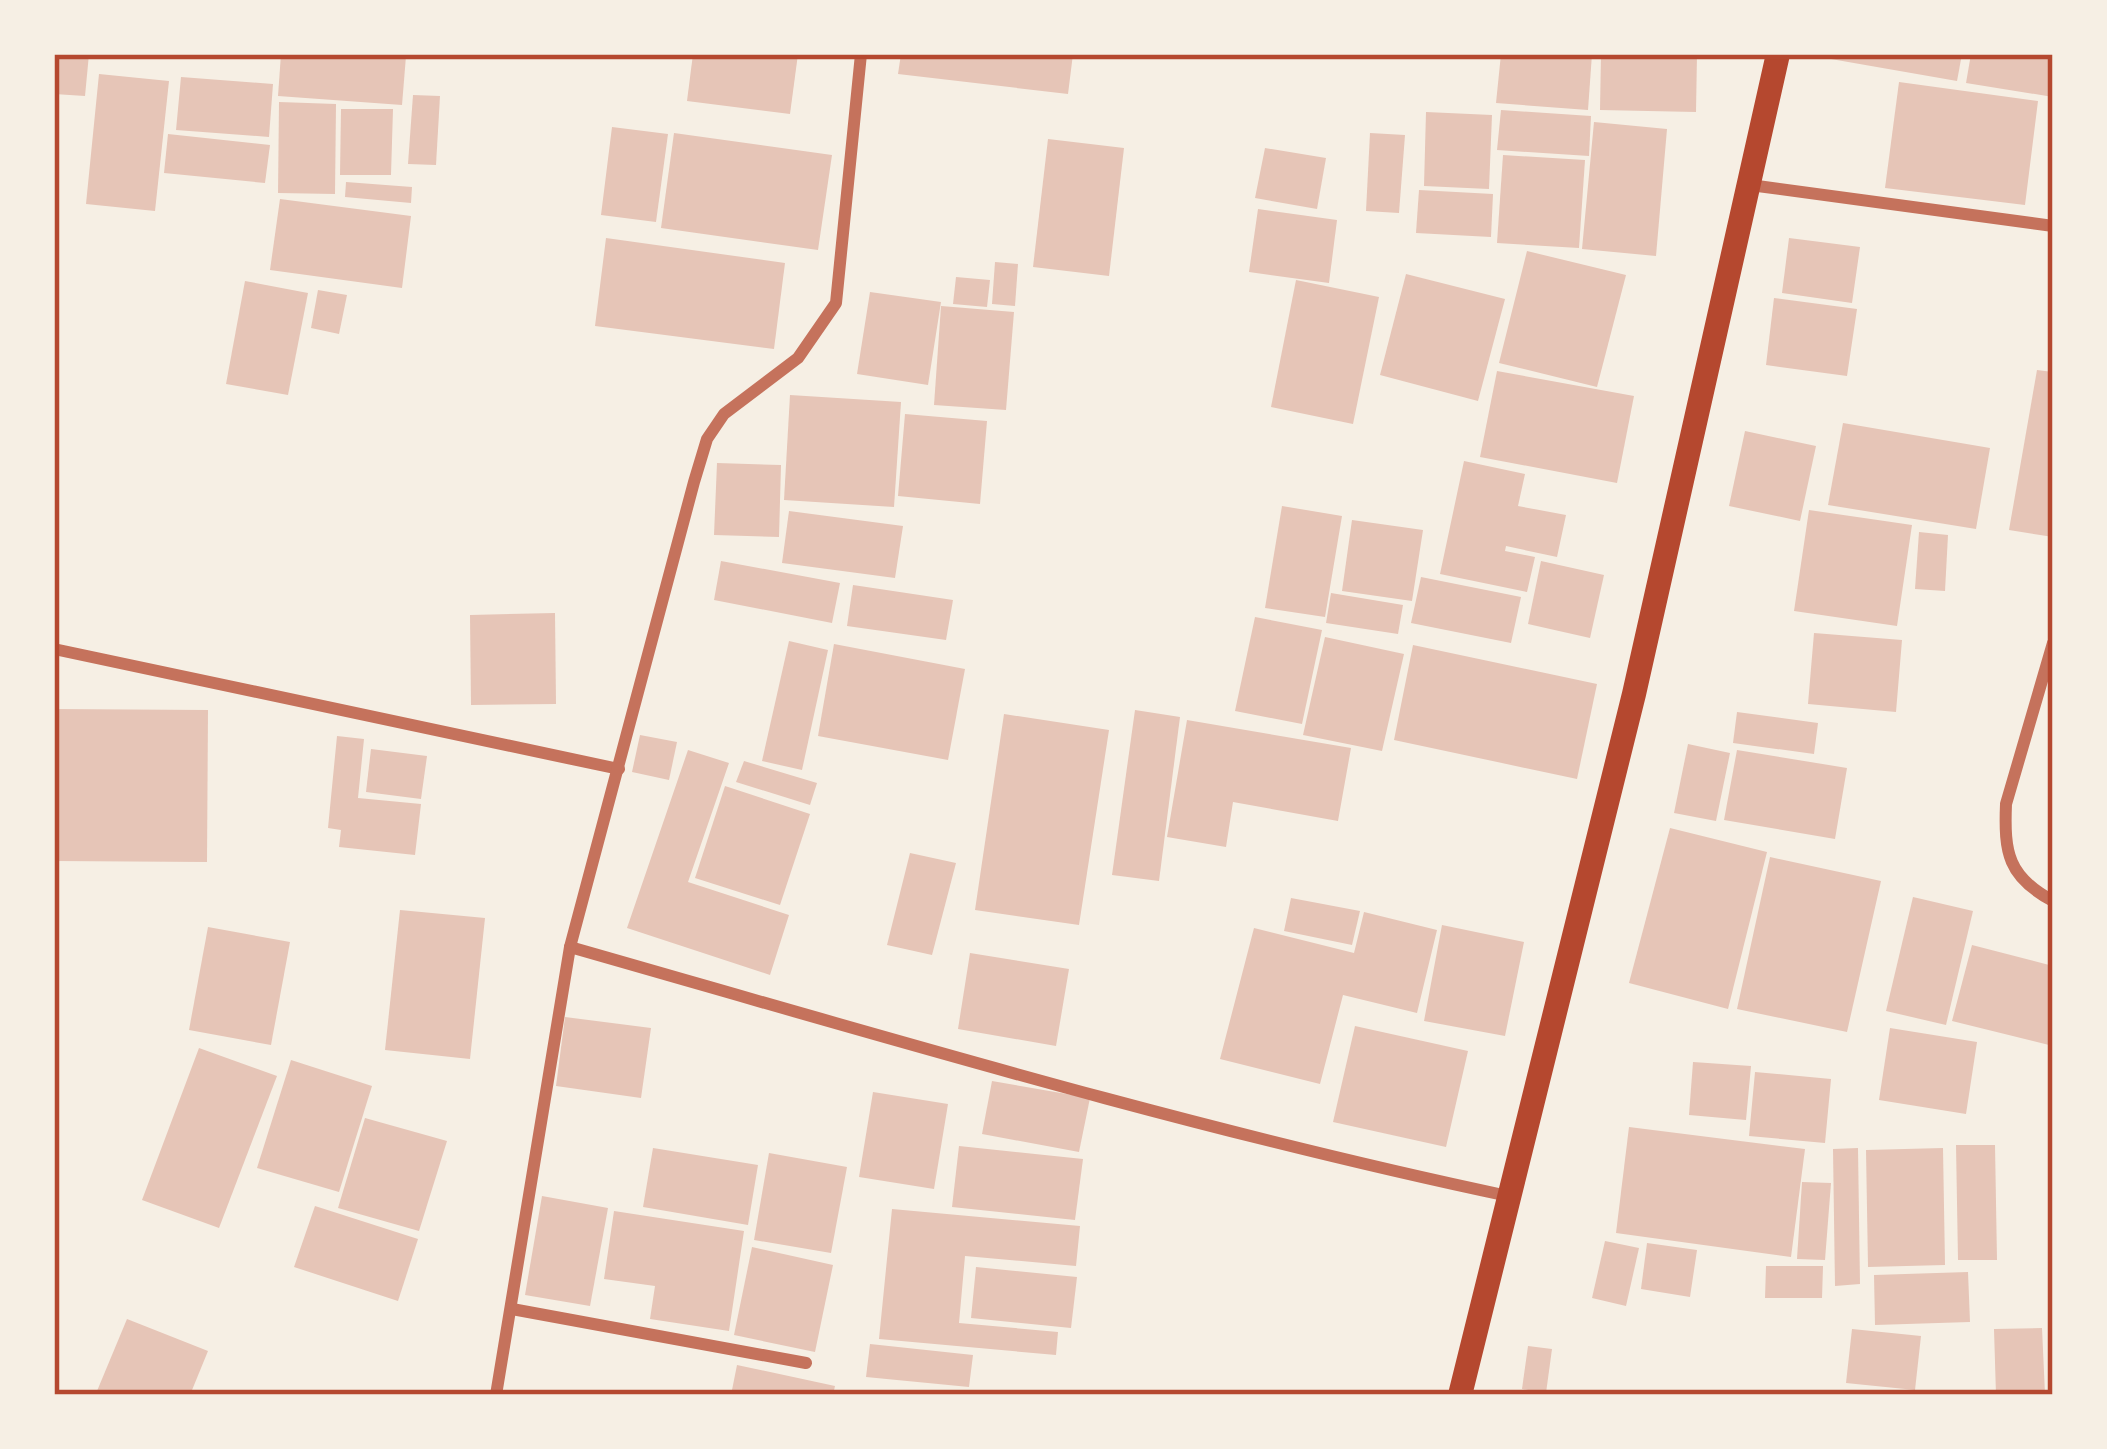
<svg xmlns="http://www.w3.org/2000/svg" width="2107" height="1449" viewBox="0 0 2107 1449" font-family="Jost,sans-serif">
	<rect width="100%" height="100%" fill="#f6efe4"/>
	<g fill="#e6c5b7">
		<polygon points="54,54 89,54 85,96 54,94"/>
		<polygon points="281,54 406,56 402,105 278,96"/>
		<polygon points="693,54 798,54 790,114 687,101"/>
		<polygon points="901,54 1073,54 1068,94 898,74"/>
		<polygon points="1501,54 1592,54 1588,110 1496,103"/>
		<polygon points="1601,54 1697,54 1696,112 1600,110"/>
		<polygon points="1831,54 1962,54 1957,81 1831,59"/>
		<polygon points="1971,54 2053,54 2053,97 1966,83"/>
		<polygon points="99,74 169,81 155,211 86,204"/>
		<polygon points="181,77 273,84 269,137 176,130"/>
		<polygon points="1899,82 2038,101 2025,205 1885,188"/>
		<polygon points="413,95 440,96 436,165 408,164"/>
		<polygon points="279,102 336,104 335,194 278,193"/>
		<polygon points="341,109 393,109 391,175 340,175"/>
		<polygon points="1501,110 1591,116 1589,156 1497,150"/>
		<polygon points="1426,112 1492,115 1489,189 1424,186"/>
		<polygon points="1594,122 1667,129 1656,256 1582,249"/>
		<polygon points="612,127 668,134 656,222 601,215"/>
		<polygon points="674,133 832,155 818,250 661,228"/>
		<polygon points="1370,133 1405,135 1399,213 1366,211"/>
		<polygon points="168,134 270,145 265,183 164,173"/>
		<polygon points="1048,139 1124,148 1109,276 1033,267"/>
		<polygon points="1265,148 1326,158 1317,209 1255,198"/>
		<polygon points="1503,155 1585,160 1579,248 1497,243"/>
		<polygon points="346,182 412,187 411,203 345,197"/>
		<polygon points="1419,190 1493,194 1491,237 1416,233"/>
		<polygon points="280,199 411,216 402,288 270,270"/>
		<polygon points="1258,209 1337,220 1329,283 1249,272"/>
		<polygon points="606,238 785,263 774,349 595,326"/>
		<polygon points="1789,238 1860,247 1852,303 1782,293"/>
		<polygon points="1527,251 1626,275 1597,387 1499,363"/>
		<polygon points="995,262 1018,264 1015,306 992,304"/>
		<polygon points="1406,274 1505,299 1478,401 1380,375"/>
		<polygon points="956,277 990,280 987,307 953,304"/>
		<polygon points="1296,280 1379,297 1353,424 1271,407"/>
		<polygon points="245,281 308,293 288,395 226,384"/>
		<polygon points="318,290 347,295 339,334 311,328"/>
		<polygon points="870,292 941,302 928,385 857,374"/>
		<polygon points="1774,298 1857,309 1847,376 1766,365"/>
		<polygon points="941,306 1014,312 1006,410 934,405"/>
		<polygon points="2037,370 2053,372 2053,537 2009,530"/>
		<polygon points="1497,371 1634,396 1617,483 1480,457"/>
		<polygon points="790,395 901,402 894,507 784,500"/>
		<polygon points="905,414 987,421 980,504 898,496"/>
		<polygon points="1843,423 1990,448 1976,529 1828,505"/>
		<polygon points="1745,431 1816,446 1800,521 1729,506"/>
		<polygon points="1464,461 1525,474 1518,506 1566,515 1557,557 1506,546 1505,551 1535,557 1527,592 1440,574"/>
		<polygon points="717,463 781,465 779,537 714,535"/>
		<polygon points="1282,506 1342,516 1325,617 1265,608"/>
		<polygon points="1809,510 1912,525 1897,626 1794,611"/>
		<polygon points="789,511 903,526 895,578 782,563"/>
		<polygon points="1352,520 1423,530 1412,601 1342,591"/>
		<polygon points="1919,532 1948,535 1945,591 1915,589"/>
		<polygon points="721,561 840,583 832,623 714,600"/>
		<polygon points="1541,561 1604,575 1590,638 1528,624"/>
		<polygon points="1421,577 1521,597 1511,643 1411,623"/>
		<polygon points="853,585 953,600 946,640 847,626"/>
		<polygon points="1331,593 1403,605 1398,634 1326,623"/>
		<polygon points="555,613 556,704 471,705 470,615"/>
		<polygon points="1255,617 1322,630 1302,724 1235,711"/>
		<polygon points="1814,633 1902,640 1896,712 1808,704"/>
		<polygon points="1325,637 1404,654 1382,751 1303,735"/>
		<polygon points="789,641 828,650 802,770 762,761"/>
		<polygon points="834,644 965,669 948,760 818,736"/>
		<polygon points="1413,645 1597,684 1577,779 1394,740"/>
		<polygon points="54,709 208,710 207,862 54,861"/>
		<polygon points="1135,710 1180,717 1159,881 1112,875"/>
		<polygon points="1737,712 1818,723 1814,754 1733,743"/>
		<polygon points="1004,714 1109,730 1079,925 975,910"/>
		<polygon points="1187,720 1351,748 1338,821 1233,802 1226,847 1167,837"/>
		<polygon points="640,735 677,742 669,780 632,772"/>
		<polygon points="337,736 364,739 358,798 421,804 415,855 339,847 341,830 328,828"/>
		<polygon points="1688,744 1730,753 1716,821 1674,813"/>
		<polygon points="371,749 427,756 421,799 366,792"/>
		<polygon points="688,750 729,763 688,882 789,915 770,975 627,928"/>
		<polygon points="1737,750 1847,768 1835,839 1724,820"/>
		<polygon points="744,761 817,783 810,805 736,782"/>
		<polygon points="725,786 810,814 780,905 695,878"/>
		<polygon points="1670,828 1767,852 1728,1009 1629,983"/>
		<polygon points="910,853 956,863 932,955 887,945"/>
		<polygon points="1770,857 1881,881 1847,1032 1737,1009"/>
		<polygon points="1913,897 1973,911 1946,1025 1886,1011"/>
		<polygon points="1291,898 1360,911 1352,945 1284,931"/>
		<polygon points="400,910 485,918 470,1059 385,1050"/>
		<polygon points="1364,912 1437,930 1417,1013 1343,995 1320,1084 1220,1059 1254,928 1354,953"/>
		<polygon points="1442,925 1524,942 1505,1036 1424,1021"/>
		<polygon points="208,927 290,942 271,1045 189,1030"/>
		<polygon points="1972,945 2053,966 2053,1046 1952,1021"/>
		<polygon points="970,953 1069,969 1056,1046 958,1029"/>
		<polygon points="565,1017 651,1028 641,1098 556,1086"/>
		<polygon points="1355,1026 1468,1051 1446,1147 1333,1122"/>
		<polygon points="1890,1028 1977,1042 1966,1114 1879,1100"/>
		<polygon points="199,1048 277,1076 219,1228 142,1200"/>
		<polygon points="291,1060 372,1086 339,1192 257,1168"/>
		<polygon points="1693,1062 1751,1066 1746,1120 1689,1115"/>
		<polygon points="1755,1072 1831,1079 1825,1143 1749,1136"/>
		<polygon points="992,1081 1090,1098 1079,1152 982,1134"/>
		<polygon points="873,1092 948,1104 934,1189 859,1177"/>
		<polygon points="365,1118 447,1141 419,1231 338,1208"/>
		<polygon points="1629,1127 1805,1149 1791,1257 1616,1233"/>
		<polygon points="1956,1145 1995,1145 1997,1260 1958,1260"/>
		<polygon points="959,1146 1083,1159 1075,1220 952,1207"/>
		<polygon points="653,1148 758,1165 748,1225 643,1207"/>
		<polygon points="1858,1148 1860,1284 1835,1286 1833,1149"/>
		<polygon points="1943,1148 1945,1265 1868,1267 1866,1150"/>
		<polygon points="769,1153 847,1167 831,1253 754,1240"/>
		<polygon points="1802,1182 1831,1183 1825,1260 1797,1259"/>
		<polygon points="542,1196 608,1208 590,1306 525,1295"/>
		<polygon points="315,1206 418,1239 398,1301 294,1267"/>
		<polygon points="892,1209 1080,1226 1076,1266 965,1256 959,1323 1058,1332 1056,1355 879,1339"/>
		<polygon points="614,1211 744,1231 729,1331 650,1319 655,1286 604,1279"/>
		<polygon points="1605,1241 1639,1248 1626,1306 1592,1298"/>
		<polygon points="1647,1243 1697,1250 1690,1297 1641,1289"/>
		<polygon points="752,1247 833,1265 815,1352 734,1335"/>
		<polygon points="1766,1266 1823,1266 1822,1298 1765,1298"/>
		<polygon points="976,1267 1077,1277 1071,1328 971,1318"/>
		<polygon points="1968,1272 1970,1322 1875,1325 1874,1275"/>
		<polygon points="127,1319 208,1351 190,1395 108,1395 97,1391"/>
		<polygon points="2042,1328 2045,1394 1996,1395 1994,1329"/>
		<polygon points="1852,1329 1921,1336 1915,1390 1846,1383"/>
		<polygon points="870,1344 973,1355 969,1387 866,1377"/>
		<polygon points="1528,1346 1552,1349 1546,1393 1522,1389"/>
		<polygon points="737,1365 835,1386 833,1395 731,1395"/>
	</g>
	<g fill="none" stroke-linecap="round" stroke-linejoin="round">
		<g stroke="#c5725c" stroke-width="12">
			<polyline points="1750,185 2053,226"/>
			<path d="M2053,643l-47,161c-2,49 2,73 47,97"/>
			<polyline points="54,649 619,769"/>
			<path d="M570,947c312,89 621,182 938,249"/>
			<polyline points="512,1309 806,1363"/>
			<polyline points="496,1395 570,947 694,482 707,439 724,414 798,358 836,303 861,54"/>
		</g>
		<polyline stroke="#b5482f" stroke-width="24" points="1460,1395 1634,694 1778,54"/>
	</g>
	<rect width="2107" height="1449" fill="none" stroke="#f6efe4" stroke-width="114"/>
	<rect x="57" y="57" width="1993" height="1335" fill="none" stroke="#b5482f" stroke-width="4.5"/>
</svg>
